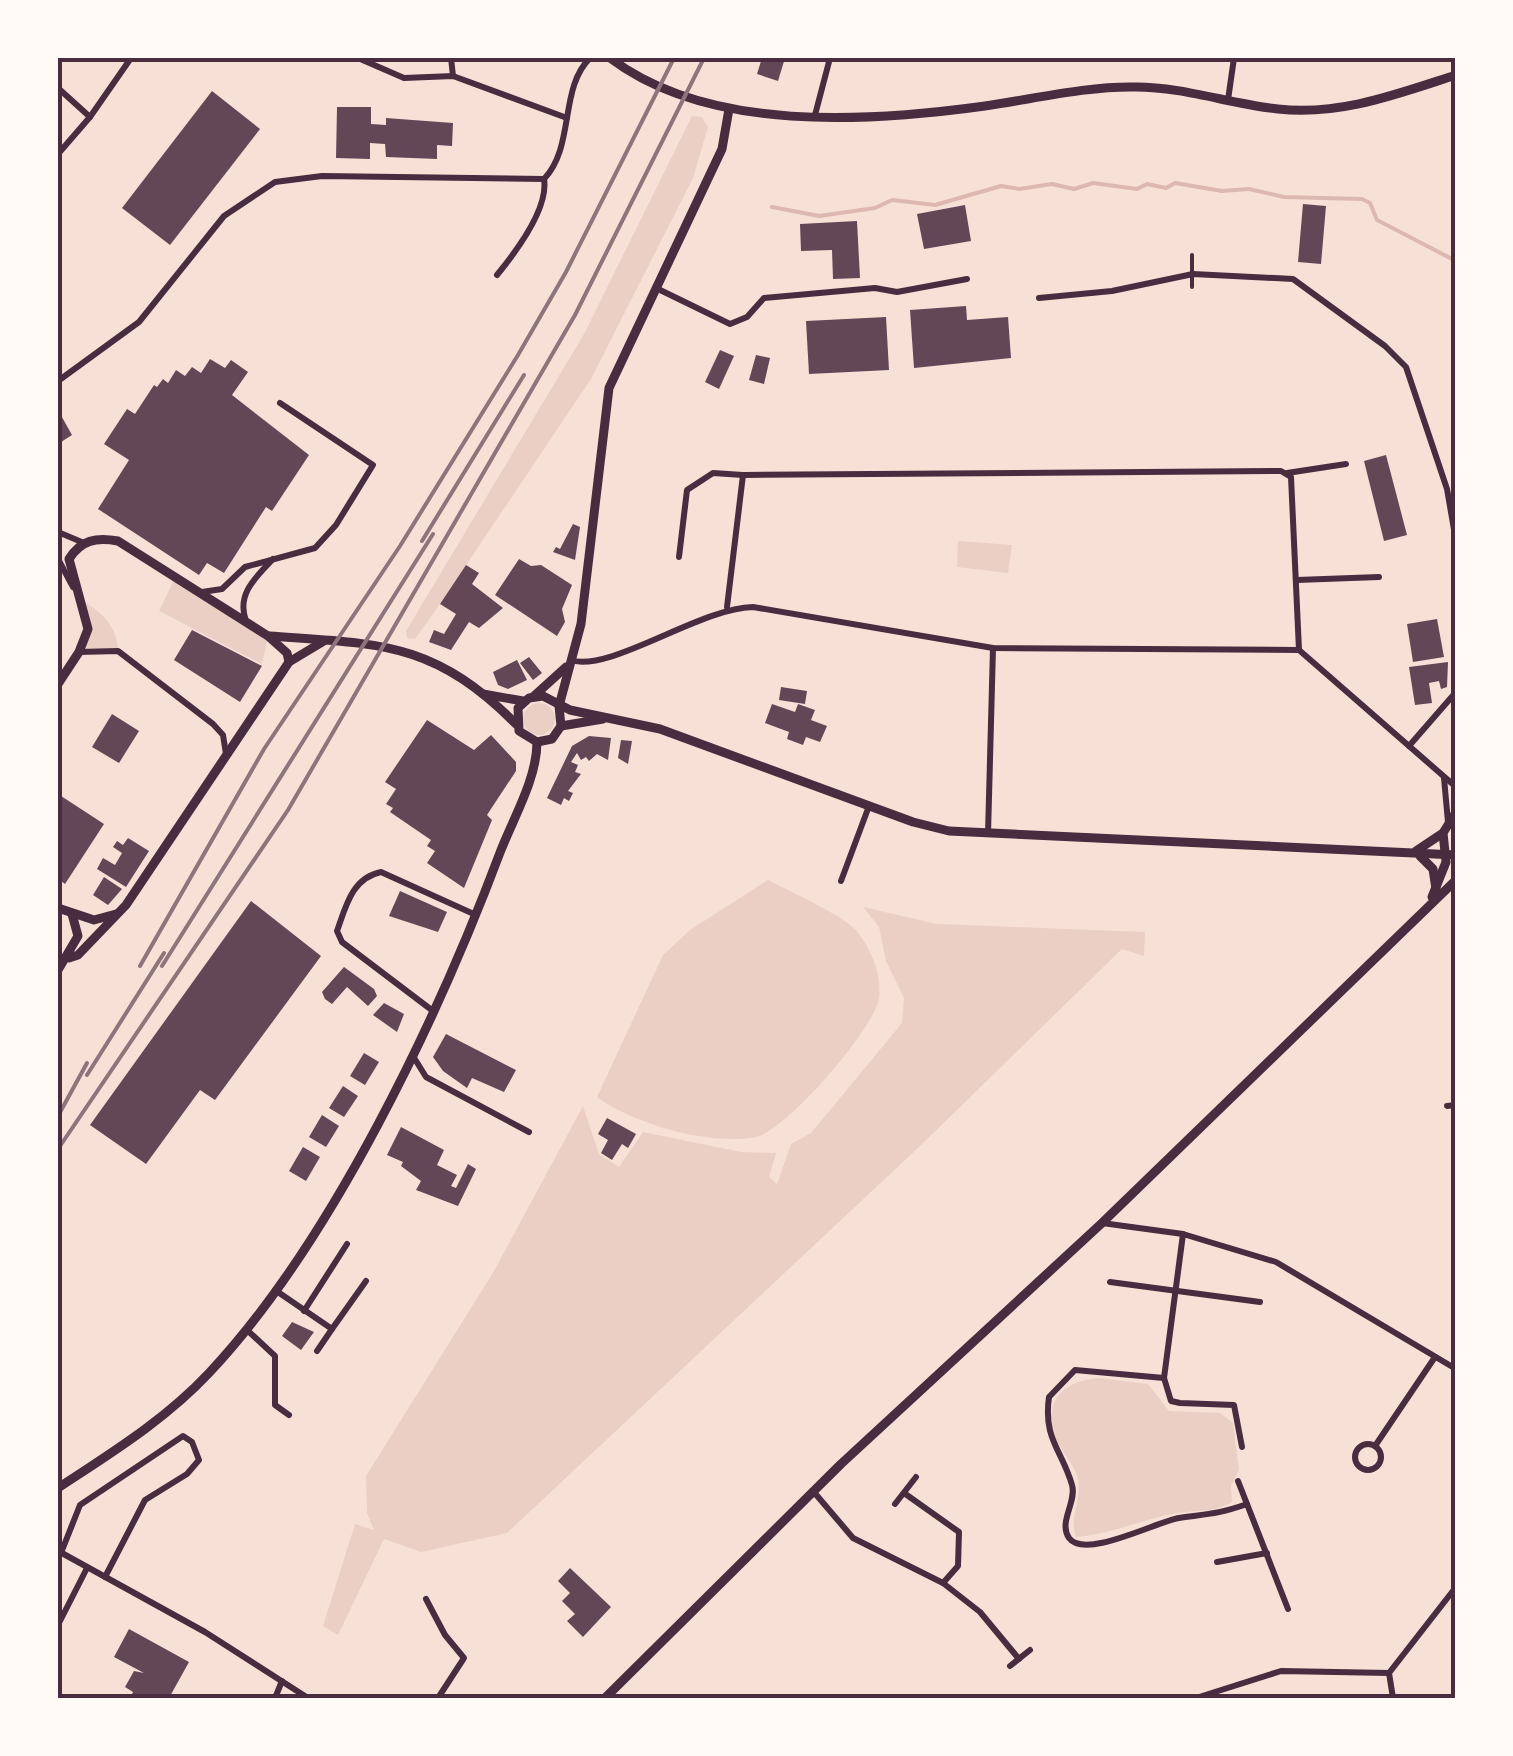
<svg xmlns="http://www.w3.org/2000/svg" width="1513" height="1756" viewBox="0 0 1513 1756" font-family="'Libre Baskerville',serif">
	<rect width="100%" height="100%" fill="#f7e1d7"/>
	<g fill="#ebcfc5">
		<polygon points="692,116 702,117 708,127 693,178 591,379 440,604 415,639 407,638 406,631 584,334"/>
		<polygon points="958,541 1012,545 1008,573 957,567"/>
		<polygon points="175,578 268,636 262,664 159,611"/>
		<path d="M82,601c20,10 36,27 36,50l-39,1 9,-23z"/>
		<circle cx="539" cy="719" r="16"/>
		<path d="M768,880c22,12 79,36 91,54 13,18 23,41 20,64 -4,30 -93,133 -123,139 -46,9 -123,-13 -159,-40l66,-142 27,-25z"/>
		<polygon points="863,907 937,924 1145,932 1144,956 1122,949 919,1147 507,1533 421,1552 384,1539 338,1635 323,1626 355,1524 374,1530 367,1513 366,1476 494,1271 583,1106 599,1154 619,1167 643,1132 741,1152 776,1153 769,1177 777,1184 791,1144 811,1133 902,1023 904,998 886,961 879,927"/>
		<path d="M1099,1378l49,6 21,27 51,2 13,10 6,47 -8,16 1,16c-19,11 -34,8 -54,11 -35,6 -66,21 -102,24 -8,-20 8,-41 1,-62 -5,-13 -15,-22 -20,-34 -17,-38 6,-61 42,-63z"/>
	</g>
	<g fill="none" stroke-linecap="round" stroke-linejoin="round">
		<polyline stroke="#dcb8b0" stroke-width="4" points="772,207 819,216 875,208 892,200 935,205 1001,186 1019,189 1052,184 1074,189 1093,183 1137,189 1147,184 1166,188 1175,183 1222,191 1249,189 1284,197 1362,199 1370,203 1377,220 1456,261"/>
	</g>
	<g fill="#644757">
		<polygon points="762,58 785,58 778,81 757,74"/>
		<polygon points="212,91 260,129 170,245 122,208"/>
		<polygon points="337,107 371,107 371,124 386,125 386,118 453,123 452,146 437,145 437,159 386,157 385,144 370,143 370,159 336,158"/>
		<polygon points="1303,204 1326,206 1321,264 1298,262"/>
		<polygon points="965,205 971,241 924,249 917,214"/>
		<polygon points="857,221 860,278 833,279 832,250 801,251 800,224"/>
		<polygon points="966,306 967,320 1008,317 1011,358 914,368 910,310"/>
		<polygon points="886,317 889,370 809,374 806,321"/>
		<polygon points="720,350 734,356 719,389 705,382"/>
		<polygon points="756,355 770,358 764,384 749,380"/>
		<polygon points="210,359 225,368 231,360 248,372 232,395 309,455 272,511 266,507 224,573 207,563 199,575 98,509 129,460 104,444 127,409 135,414 154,385 157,387 163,379 168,383 176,370 185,376 192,367 201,373"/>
		<polygon points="58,410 72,435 58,444"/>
		<polygon points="1386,455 1407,535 1384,541 1364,461"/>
		<polygon points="573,524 580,527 575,560 553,552 556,547 560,549"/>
		<polygon points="519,559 531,566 541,565 572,585 562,609 565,622 557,636 495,595"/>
		<polygon points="466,565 479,573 472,584 503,608 479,628 469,622 451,650 429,642 434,630 444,634 456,614 440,604"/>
		<polygon points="1437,619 1444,657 1413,662 1407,624"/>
		<polygon points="192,630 262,666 240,702 174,660"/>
		<polygon points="529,657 542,673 533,680 520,663"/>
		<polygon points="517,660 527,680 508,689 498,685 493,672"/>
		<polygon points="1448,662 1447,687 1441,689 1439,681 1429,683 1432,703 1415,705 1409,667"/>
		<polygon points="781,687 807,691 805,704 779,700"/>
		<polygon points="772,704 795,712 798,704 815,710 811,720 827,726 820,742 806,737 803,745 787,739 789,732 765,723"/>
		<polygon points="112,714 139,731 119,763 92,747"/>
		<polygon points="427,720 474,750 491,735 516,762 516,771 487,815 492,820 464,888 427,863 435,851 427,846 431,840 390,812 393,808 386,804 396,789 385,782"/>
		<polygon points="589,736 611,738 608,760 597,754 589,761 586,757 581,760 577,753 571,762 578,765 575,772 581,774 568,791 573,793 569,801 564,798 561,805 547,798 572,746"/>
		<polygon points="621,740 632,741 628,764 618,758"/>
		<polygon points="58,794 104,824 65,884 58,879"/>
		<polygon points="128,838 149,851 126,887 97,869 103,858 115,865 122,853 113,847 117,841 123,845"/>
		<polygon points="104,877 122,889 108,905 93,895"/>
		<polygon points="400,891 447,912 438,932 389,916"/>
		<polygon points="251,901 321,956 215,1100 200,1090 146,1164 90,1125"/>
		<polygon points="344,967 374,989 377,996 368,1006 347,987 332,1004 325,999 322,992"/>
		<polygon points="384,1003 404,1014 397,1032 373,1015"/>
		<polygon points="446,1034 516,1070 504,1092 472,1078 467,1088 443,1071 433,1057"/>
		<polygon points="364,1053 379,1062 365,1085 350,1076"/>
		<polygon points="343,1086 358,1096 344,1117 329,1108"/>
		<polygon points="322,1115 339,1126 326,1147 309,1137"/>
		<polygon points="607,1118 636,1134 628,1148 622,1144 612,1160 601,1153 608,1140 598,1134"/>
		<polygon points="401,1127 444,1150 437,1165 457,1175 451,1186 456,1188 468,1164 476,1169 458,1206 416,1190 421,1181 401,1166 403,1162 387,1155"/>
		<polygon points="303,1147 320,1157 306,1181 289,1171"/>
		<polygon points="292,1322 314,1332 301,1350 282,1336"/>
		<polygon points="570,1568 611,1607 583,1637 567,1621 575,1614 562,1601 570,1593 558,1581"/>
		<polygon points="129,1629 189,1662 169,1698 130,1698 133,1692 125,1687 134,1671 144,1673 114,1657"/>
	</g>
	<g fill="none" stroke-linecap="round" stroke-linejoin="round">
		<polyline stroke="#4a2c40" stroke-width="4" points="1192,287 1192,255"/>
		<g stroke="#4a2c40" stroke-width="6">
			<polyline points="358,58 404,78 453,76 567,118"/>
			<polyline points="451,58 453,76"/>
			<polyline points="58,88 90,117"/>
			<polyline points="1228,100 1234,58"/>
			<polyline points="815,115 830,58"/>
			<polyline points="58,154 90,117 131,58"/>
			<path d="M544,179c31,-32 15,-91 46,-121"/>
			<path d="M497,275c18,-22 52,-66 47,-96"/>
			<polyline points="656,288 730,324 747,317 764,298 875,288 897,292 967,279"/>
			<polyline points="1039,298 1112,291 1193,274 1293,279 1385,346 1406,367 1447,489 1456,541"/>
			<polyline points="58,381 139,322 224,216 275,182 322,176 544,179"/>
			<polyline points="1287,473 1346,464"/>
			<polyline points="58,532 84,543"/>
			<polyline points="679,557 687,490 713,473 743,475"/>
			<polyline points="58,559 73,587"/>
			<polyline points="1297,580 1379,577"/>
			<polyline points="202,592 222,589 245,567 315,548 336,525 373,465 280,403"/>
			<polyline points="727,607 743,475 1281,471 1291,477 1299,650"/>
			<path d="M246,621c-10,-27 10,-44 27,-62"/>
			<polyline points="79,652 118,651 213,724 223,735 226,754"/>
			<path d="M570,660c41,13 129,-52 183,-53l240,41 306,2 157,137"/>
			<polyline points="1409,746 1456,692"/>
			<polyline points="1444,778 1448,822"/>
			<polyline points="988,834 993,648"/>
			<polyline points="841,881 869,806"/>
			<path d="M433,1011l-91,-69 -5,-11c9,-25 15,-53 44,-59l95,43"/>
			<polyline points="413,1056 426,1077 529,1132"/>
			<polyline points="1447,1106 1456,1105"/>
			<polyline points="1102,1223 1183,1234 1276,1262 1456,1369"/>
			<polyline points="1183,1234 1164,1378 1171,1401 1180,1403 1234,1405 1242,1447"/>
			<polyline points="1110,1282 1260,1302"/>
			<polyline points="275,1290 332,1329 366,1281"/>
			<polyline points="304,1311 347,1244"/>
			<polyline points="246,1329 275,1356 275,1405 289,1415"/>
			<polyline points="317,1351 332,1329"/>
			<path d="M1164,1378l-89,-8 -26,27c-6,42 13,53 23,88 5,17 -14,37 -3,53 16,22 89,-17 110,-20 28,-4 40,-4 68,-14"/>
			<circle cx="1368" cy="1457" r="13"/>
			<polyline points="1375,1446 1435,1357"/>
			<polyline points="1238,1481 1288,1609"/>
			<polyline points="813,1491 853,1538 943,1583 980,1612 1019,1659"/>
			<polyline points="904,1493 959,1532 958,1566 943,1583"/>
			<polyline points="895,1504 916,1477"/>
			<polyline points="60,1552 205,1632 308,1698"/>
			<polyline points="61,1553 80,1505 183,1436 192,1442 199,1460 187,1474 145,1500 105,1577"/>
			<polyline points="1217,1562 1267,1553"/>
			<polyline points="426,1599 445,1635 464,1658 438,1698"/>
			<polyline points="58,1625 87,1568"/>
			<polyline points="1010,1666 1030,1650"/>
			<polyline points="275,1698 282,1681"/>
			<polyline points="1196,1698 1281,1671 1389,1673"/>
			<polyline points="1393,1698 1389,1673 1456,1587"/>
		</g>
		<g stroke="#4a2c40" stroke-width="9">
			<path d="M610,58c99,75 259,64 375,48 49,-7 101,-20 151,-19 47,0 95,17 142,22 62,7 119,-15 178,-34"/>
			<path d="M270,636c111,8 163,5 246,88"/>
			<path d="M58,684l21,-32 9,-23 -19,-70c12,-19 27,-22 49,-18l150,95 19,17 2,9"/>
			<polyline points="483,694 523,701"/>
			<polyline points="534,696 566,667"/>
			<polyline points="559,706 581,624 609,388 722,149 729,109"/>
			<polyline points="58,908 94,920 116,914"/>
			<polyline points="69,958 78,955 126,905 289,662 324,641"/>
			<polyline points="58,970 78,936 72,914"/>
		</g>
		<g stroke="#4a2c40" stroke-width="9">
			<polyline points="559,706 561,726 552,739 537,742 519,731 518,708 529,698 543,696 570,710 660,729 913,822 949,831 1456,855"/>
			<polyline points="561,726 603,719"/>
			<polyline points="1416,851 1443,833"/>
			<polyline points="1420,856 1433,869 1436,889"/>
			<polyline points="1432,897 1446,862 1443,833 1456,812"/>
			<path d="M58,1488c53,-35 107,-68 151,-115 123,-131 229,-355 292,-523 13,-33 36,-72 36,-108"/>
			<polyline points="605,1698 841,1464 1102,1223 1456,880"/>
		</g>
		<g stroke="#8f747c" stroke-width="4">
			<polyline points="422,541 524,375"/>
			<polyline points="140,966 264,749 400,546 518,355 566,272 674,58"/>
			<polyline points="162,966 433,534"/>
			<polyline points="87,1075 164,953"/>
			<polyline points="58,1116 87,1063"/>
			<polyline points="58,1149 288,810 575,315 704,58"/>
		</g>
	</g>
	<rect width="1513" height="1756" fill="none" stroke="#fffaf5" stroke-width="120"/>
	<rect x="60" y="60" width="1393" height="1636" fill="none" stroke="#4a2c40" stroke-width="4"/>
</svg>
